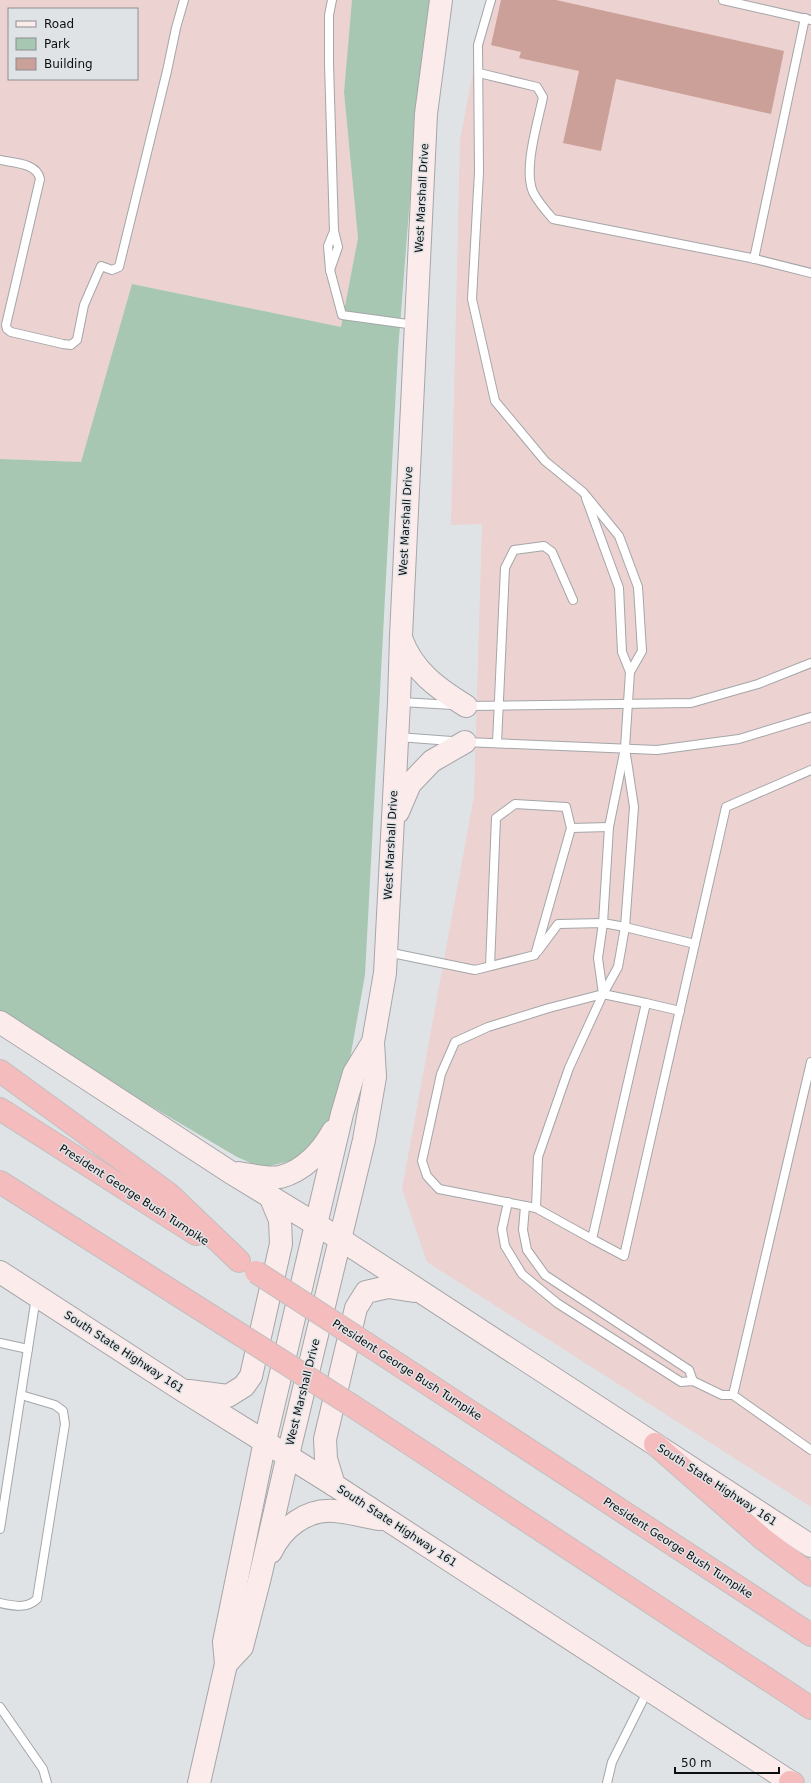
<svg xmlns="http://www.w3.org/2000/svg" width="811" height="1783" viewBox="0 0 811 1783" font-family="'DejaVu Sans',sans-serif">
	<rect width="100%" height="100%" fill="#e0e3e6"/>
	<g fill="#ecd2d0" fill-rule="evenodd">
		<path d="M0,0h352l-8,92 14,146 -17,89 -209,-43 -51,178 -81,-3zM9,9h128v70h-128z"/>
		<polygon points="487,0 811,0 811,1507 427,1262 402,1189 474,796 482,524 451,525 460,140"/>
	</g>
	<polygon fill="#a7c7b2" points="352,0 430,0 413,159 398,351 365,975 350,1059 328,1130 302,1158 262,1168 237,1157 0,1017 0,459 81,462 132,284 341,327 358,238 344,92"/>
	<polygon fill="#cba099" points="501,0 556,0 784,51 771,114 616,79 601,151 563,143 579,71 519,58 521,52 491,45"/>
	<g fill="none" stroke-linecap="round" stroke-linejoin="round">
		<defs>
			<g id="service">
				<polyline points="491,0 478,45 479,172 472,299 495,401 545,461 583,492 619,536 638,587 642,651 630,672"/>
				<polyline points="723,0 811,20"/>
				<path d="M479,73l58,14 6,10c-5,25 -20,72 -10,95 5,10 12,18 20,27l198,39 60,15"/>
				<path d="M0,160c14,3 37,3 40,19l-34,146 1,4 4,3 52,12 8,1 6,-5 7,-35 17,-39 11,4 7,-3 48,-196 9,-43 8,-28"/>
				<polyline points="334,231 328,246 330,270 342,315 415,325"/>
				<polyline points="754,259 805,18"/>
				<polyline points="330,270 338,247 334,231 329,64 329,15 332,0"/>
				<polyline points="586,498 619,588 622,652 630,672 625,748 609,827 603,923 598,958 603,994"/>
				<polyline points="401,702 453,705"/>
				<polyline points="466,706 691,703 758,684 811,663"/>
				<polyline points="398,737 465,742 657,750 739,739 811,717"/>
				<polyline points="497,743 505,568 514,550 544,546 552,552 573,600"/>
				<polyline points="625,748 634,807 625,927 618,967 603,994 569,1068 538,1157 536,1208 592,1239 646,1003"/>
				<polyline points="571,828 609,827"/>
				<polyline points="538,951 558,924 603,923 625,927 695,944"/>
				<polyline points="387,952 475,970 535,955 571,828 566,807 515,804 496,818 490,966"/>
				<polyline points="811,1062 733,1395 811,1450"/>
				<polyline points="508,1202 502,1229 505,1246 522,1274 557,1303 681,1382 693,1381 722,1395 733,1395"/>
				<polyline points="525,1206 523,1230 527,1250 545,1275 689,1370 693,1381"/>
				<polyline points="536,1208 439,1189 427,1176 422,1161 441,1074 455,1042 488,1027 549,1008 603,994 646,1003 680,1011"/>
				<polyline points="592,1239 624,1256 726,807 811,770"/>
				<polyline points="0,1343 28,1349"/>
				<polyline points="0,1529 36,1297"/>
				<path d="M0,1603c13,3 27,6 37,-4l28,-175 -2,-13 -8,-6 -34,-10"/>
				<polyline points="0,1707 43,1769 47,1783"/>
				<polyline points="607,1783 612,1762 648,1690"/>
			</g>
			<g id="secondary">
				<path d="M401,638c12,33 36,50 65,68"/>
				<polyline points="398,812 410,784 432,761 465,742"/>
				<polyline points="0,1022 230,1172 340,1239 811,1546"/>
				<path d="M239,1173c13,2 28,6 41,4 24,-6 42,-26 53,-46"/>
				<polyline points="0,1272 182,1390 334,1485 792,1783"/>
				<polyline points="189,1391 228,1396 244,1386 251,1376 281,1244 280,1220 270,1196"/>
				<polyline points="334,1485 326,1459 325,1439 356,1308 366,1292 388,1287 414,1291"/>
				<path d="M271,1552c11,-24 35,-43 63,-41 16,1 31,6 46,8"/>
				<polyline points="226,1664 242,1647 260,1577 288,1455 364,1140 375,1077 373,1042 385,973 399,702 401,636 426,114 441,0"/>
				<polyline points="199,1783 226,1664 224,1642 265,1441 342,1114 354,1073 373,1042"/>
			</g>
			<g id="motorway">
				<polyline points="0,1071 169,1194 239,1261"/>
				<polyline points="0,1109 196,1234"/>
				<polyline points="0,1182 241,1335"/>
				<polyline points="367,1344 811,1635"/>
				<polyline points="351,1405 811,1708"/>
				<polyline points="655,1444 763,1539 811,1575"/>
				<polyline points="790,1782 793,1783"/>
			</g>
		</defs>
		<use href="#service" stroke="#a4a6a9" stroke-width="10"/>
		<use href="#secondary" stroke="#a4a6a9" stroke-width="24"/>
		<use href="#motorway" stroke="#c0c0c1" stroke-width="24"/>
		<use href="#service" stroke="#fff" stroke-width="8"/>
		<use href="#secondary" stroke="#fcebeb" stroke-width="22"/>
		<use href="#motorway" stroke="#f4bcbd" stroke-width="22"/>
		<defs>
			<g id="motorway-bridge">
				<polyline points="256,1272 367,1344"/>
				<polyline points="241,1335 351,1405"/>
			</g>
		</defs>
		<use href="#motorway-bridge" stroke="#c0c0c1" stroke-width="24" stroke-linecap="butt"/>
		<use href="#motorway-bridge" stroke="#f4bcbd" stroke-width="22"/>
	</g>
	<g text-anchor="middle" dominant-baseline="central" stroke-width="3" stroke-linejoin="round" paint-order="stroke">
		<g font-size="11" fill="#0d0e0f" stroke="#e0e3e6">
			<text transform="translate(422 198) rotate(-87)">West Marshall Drive</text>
			<text transform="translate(406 521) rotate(-87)">West Marshall Drive</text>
			<text transform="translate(391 845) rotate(-87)">West Marshall Drive</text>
			<text transform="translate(134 1195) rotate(33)">President George Bush Turnpike</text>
			<text transform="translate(124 1352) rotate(33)">South State Highway 161</text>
			<text transform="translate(407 1370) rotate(33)">President George Bush Turnpike</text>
			<text transform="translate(303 1392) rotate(-76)">West Marshall Drive</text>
			<text transform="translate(717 1485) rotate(33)">South State Highway 161</text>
			<text transform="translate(397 1526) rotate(33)">South State Highway 161</text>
			<text transform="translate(678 1548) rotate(33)">President George Bush Turnpike</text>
		</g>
	</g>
	<rect x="8" y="8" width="130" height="72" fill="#e0e3e6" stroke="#8c8e90"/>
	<rect x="16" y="21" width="20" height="6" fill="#fcebeb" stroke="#8c8e90"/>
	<text x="44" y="28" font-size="12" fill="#0d0e0f">Road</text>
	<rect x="16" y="38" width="20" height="12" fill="#a7c7b2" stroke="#8c8e90"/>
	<text x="44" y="48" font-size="12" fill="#0d0e0f">Park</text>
	<rect x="16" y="58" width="20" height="12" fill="#cba099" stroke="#8c8e90"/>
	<text x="44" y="68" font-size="12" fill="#0d0e0f">Building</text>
	<path d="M675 1767v6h104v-6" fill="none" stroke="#0d0e0f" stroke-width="2"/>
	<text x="681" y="1767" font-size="12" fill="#0d0e0f" stroke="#e0e3e6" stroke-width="3" paint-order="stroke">50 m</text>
</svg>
